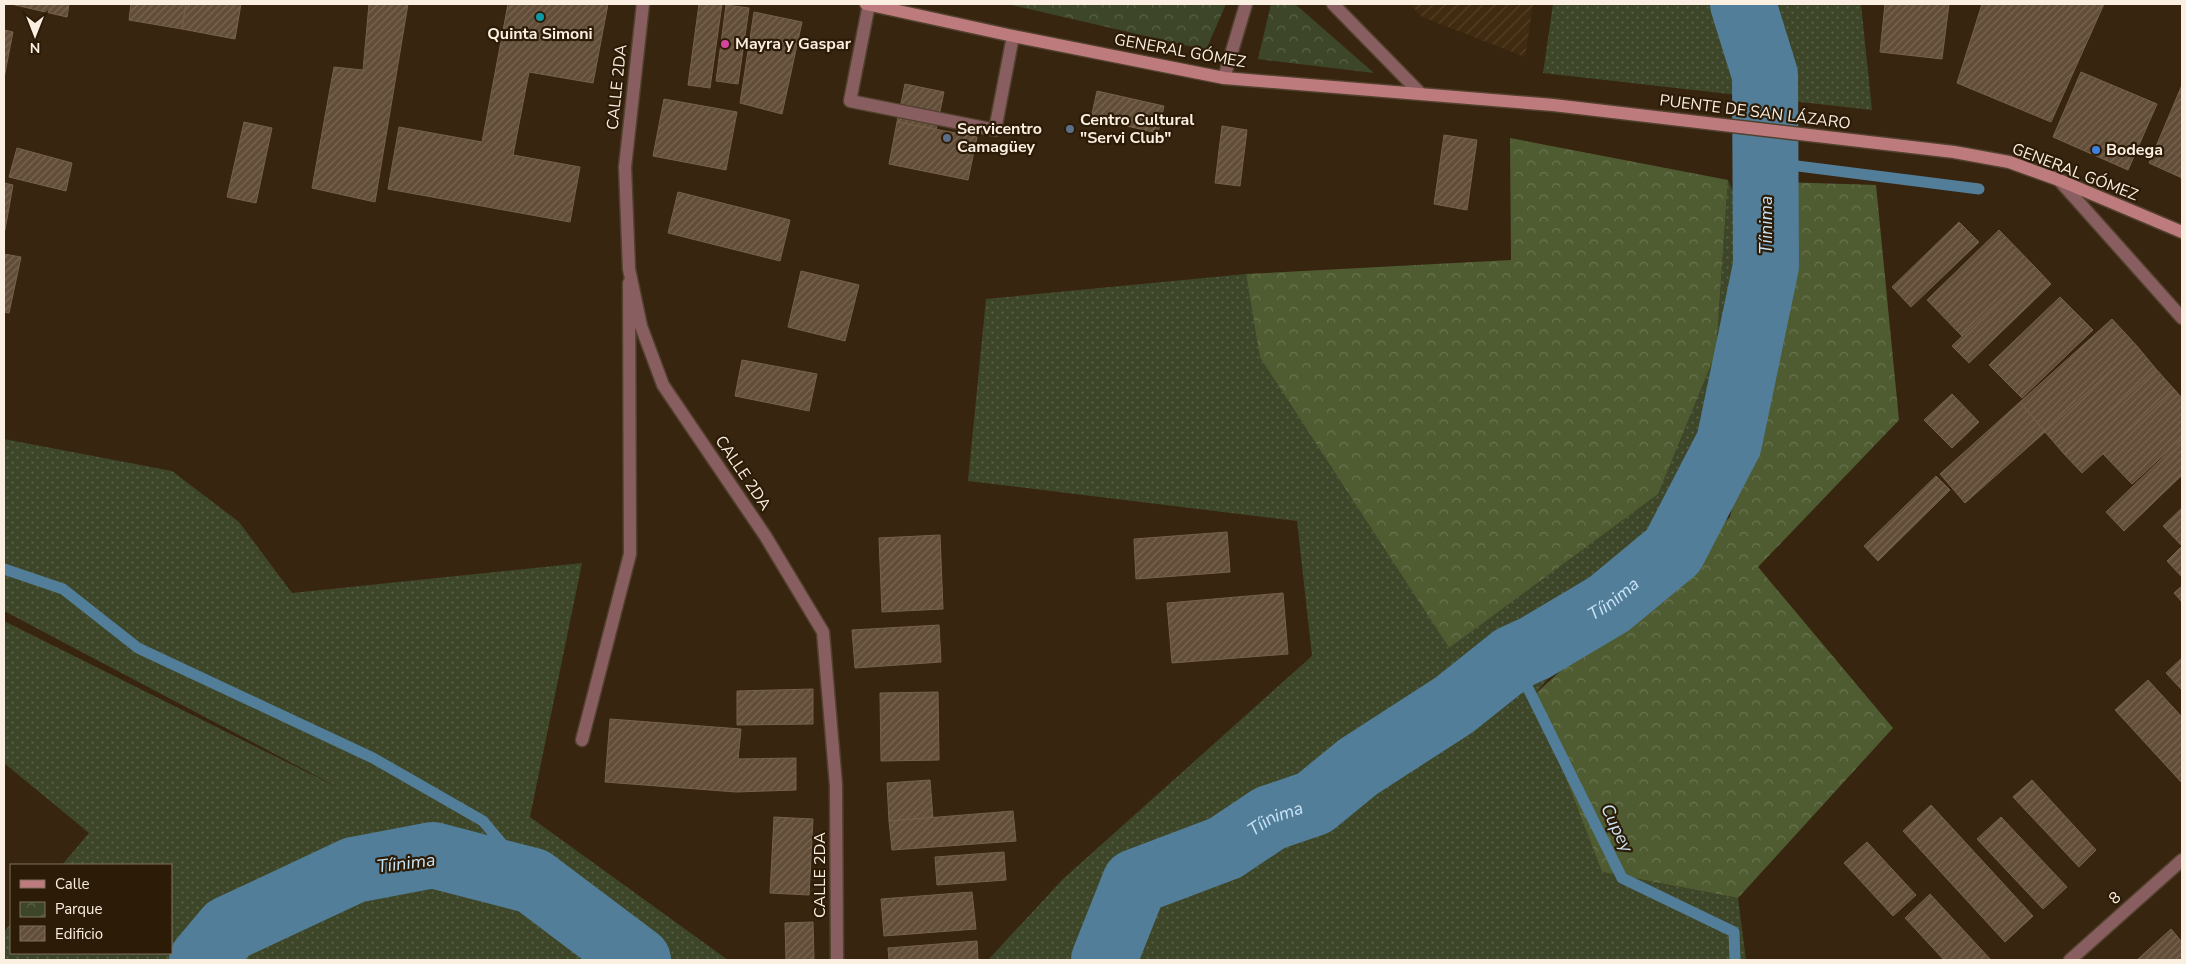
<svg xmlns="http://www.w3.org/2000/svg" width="2186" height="964" viewBox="0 0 2186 964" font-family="'Nunito Sans',sans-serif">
	<defs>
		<pattern id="industrial-furrows" width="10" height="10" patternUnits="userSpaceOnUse" patternTransform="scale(1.25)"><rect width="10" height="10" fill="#412b10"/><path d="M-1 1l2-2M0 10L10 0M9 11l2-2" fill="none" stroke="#544027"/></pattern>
		<pattern id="grass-dots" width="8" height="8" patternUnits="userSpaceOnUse" patternTransform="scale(1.25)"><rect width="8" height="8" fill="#3d4629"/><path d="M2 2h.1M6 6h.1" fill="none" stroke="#5a6148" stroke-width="1.8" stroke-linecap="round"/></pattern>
		<pattern id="forest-crowns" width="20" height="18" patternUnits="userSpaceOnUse" patternTransform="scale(1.25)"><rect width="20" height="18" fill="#4f5c32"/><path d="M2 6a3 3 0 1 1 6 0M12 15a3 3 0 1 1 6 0" fill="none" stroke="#69744f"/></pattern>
		<pattern id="park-crowns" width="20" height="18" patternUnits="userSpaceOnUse" patternTransform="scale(1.25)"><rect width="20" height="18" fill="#3d4629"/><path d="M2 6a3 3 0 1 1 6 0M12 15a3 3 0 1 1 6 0" fill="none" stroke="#5a6148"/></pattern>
		<pattern id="building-hatch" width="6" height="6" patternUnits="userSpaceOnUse" patternTransform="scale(1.25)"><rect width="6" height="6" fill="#614d38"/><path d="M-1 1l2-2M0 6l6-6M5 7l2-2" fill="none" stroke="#796754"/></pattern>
	</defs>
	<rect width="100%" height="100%" fill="#372510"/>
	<polygon fill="url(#industrial-furrows)" points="1410,4 1533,4 1525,57 1422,17"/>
	<g fill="url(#grass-dots)">
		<polygon points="1553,4 1861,4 1872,110 1543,73"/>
		<polygon points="1728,180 1766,266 1693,512 1534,695 1602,872 1738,898 1746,960 988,960 1063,879 1312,656 1297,521 968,481 986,299 1246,274 1261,357 1449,648 1716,352"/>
		<polygon points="4,439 172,471 239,522 292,593 582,563 530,817 728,960 4,960 4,932 11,923 11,953 171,953 171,865 62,865 89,833 4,763 4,621 341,789 4,611"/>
	</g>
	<g fill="url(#forest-crowns)">
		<polygon points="1510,138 1728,180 1716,352 1658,494 1449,648 1260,357 1246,274 1511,260"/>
		<polygon points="1781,182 1876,185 1899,420 1758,567 1893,728 1738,898 1602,872 1534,695 1730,517 1772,325"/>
	</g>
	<g fill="url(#park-crowns)">
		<polygon points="1007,4 1226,4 1206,50"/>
		<polygon points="1271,4 1295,4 1374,73 1258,59"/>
	</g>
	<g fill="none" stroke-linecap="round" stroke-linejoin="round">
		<g stroke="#527e99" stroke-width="11">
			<polyline points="1766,162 1979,189"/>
			<polyline points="4,569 63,589 138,648 373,758 483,821 533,881"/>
			<polyline points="1513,658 1622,878 1734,932 1735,960"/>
		</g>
		<g stroke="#527e99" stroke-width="66">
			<polyline points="202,960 228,929 354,870 433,855 533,881 638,960"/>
			<path id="s1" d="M1104,960l31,-78 90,-34 45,-30 44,-15 44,-36 96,-62 59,-47 22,-10 74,-44 64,-53 56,-108 37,-177 -1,-191 -22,-71"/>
		</g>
	</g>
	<g fill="url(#building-hatch)" stroke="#76614b">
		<polygon points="11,4 69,4 67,17"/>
		<polygon points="131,4 186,4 182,29 129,20"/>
		<polygon points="186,4 241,4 235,39 182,29"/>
		<polygon points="369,4 408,4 375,202 312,188 334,67 363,70"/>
		<polygon points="508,4 608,4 593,83 529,72 513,155 580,167 570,222 388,189 399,127 482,142"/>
		<polygon points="699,4 722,4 710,88 688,85"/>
		<polygon points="1885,4 1949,4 1942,59 1880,52"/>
		<polygon points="1982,4 2104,4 2051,122 1957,83"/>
		<polygon points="726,5 749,8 738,84 716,81"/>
		<polygon points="754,12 802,22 782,114 740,103"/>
		<polygon points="4,30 13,32 4,78"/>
		<polygon points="2081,72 2157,104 2128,170 2053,137"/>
		<polygon points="905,84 944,92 936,130 897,122"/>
		<polygon points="2182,85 2182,178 2149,163"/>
		<polygon points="1097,91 1164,106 1158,133 1091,118"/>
		<polygon points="664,99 737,112 726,170 653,156"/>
		<polygon points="244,122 272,128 256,203 227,197"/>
		<polygon points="897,122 977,137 968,180 889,164"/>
		<polygon points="1222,126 1247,130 1240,186 1215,183"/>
		<polygon points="1444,135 1477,140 1467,210 1434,204"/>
		<polygon points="17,148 72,163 66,191 9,177"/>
		<polygon points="4,183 13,185 5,230 4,229"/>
		<polygon points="678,192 790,220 780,261 668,233"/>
		<polygon points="1959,222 1979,242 1911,307 1892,287"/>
		<polygon points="1999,230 2035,267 1962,336 1927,300"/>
		<polygon points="4,254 21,257 9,313 4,312"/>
		<polygon points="2035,267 2051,284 1969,363 1952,346"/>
		<polygon points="801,271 859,285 845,341 788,327"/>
		<polygon points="2060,297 2093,330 2022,398 1989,365"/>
		<polygon points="2112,319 2137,346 2045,432 2020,402"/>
		<polygon points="2137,346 2156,369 2064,454 2045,432"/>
		<polygon points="742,360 817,374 809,411 735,396"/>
		<polygon points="2156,369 2174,389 2082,473 2064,454"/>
		<polygon points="2174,389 2182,398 2182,438 2132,484 2103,454"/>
		<polygon points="1952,394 1979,422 1952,448 1924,420"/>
		<polygon points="2020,402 2045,432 1965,503 1940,474"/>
		<polygon points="2182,439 2182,475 2124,531 2106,512"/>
		<polygon points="1936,476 1950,490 1878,561 1864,546"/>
		<polygon points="2182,508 2182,546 2163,526"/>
		<polygon points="1227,532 1230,572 1136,579 1134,539"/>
		<polygon points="940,535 943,609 882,612 879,538"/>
		<polygon points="2182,546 2182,577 2167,561"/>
		<polygon points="2182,586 2182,602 2174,593"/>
		<polygon points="1283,593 1288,654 1172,663 1167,603"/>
		<polygon points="939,625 941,662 855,668 852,630"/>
		<polygon points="2182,658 2182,690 2166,673"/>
		<polygon points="2148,680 2182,717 2182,783 2115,710"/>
		<polygon points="813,689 813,724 737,725 737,691"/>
		<polygon points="938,692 939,760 881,761 880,693"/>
		<polygon points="610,719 741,729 738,759 796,758 796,790 736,792 605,782"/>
		<polygon points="930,780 933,818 889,821 887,783"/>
		<polygon points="2032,780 2096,850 2079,867 2013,797"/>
		<polygon points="1931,805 2033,916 2005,942 1903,831"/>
		<polygon points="1013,811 1016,841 892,850 889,821"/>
		<polygon points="774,817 813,819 809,895 770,893"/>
		<polygon points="2001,817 2067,887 2043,909 1977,839"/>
		<polygon points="1867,842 1916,895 1893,916 1844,863"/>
		<polygon points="1004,852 1006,880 937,885 935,857"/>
		<polygon points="972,892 976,929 884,936 881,899"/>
		<polygon points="1930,894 1991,960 1944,960 1905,918"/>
		<polygon points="813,922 814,960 786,960 785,923"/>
		<polygon points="2171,929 2182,942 2182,960 2137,960"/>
		<polygon points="977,941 978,960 889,960 888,948"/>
	</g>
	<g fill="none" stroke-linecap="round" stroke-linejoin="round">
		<defs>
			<g id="service">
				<polyline points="869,4 850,101 995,130 1013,36"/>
				<polyline points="582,740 630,554 629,283"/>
			</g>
			<g id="minor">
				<polyline points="643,4 625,167 629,269 641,326 663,385 766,537 823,632 836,785 837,960"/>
				<polyline points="1333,4 1421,94"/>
				<polyline points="1224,78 1246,4"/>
				<polyline points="2070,960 2182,860"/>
			</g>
			<polyline id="tertiary" points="2059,180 2182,318"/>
			<polyline id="secondary" points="866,4 1013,36 1224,78 1553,105 1954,152 2009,162 2059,180 2182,232"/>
		</defs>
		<use href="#service" stroke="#52412d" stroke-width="15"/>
		<use href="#minor" stroke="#52412d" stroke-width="15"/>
		<use href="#tertiary" stroke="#52412d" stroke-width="15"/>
		<use href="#secondary" stroke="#52412d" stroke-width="15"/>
		<use href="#service" stroke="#885e60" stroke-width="12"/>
		<use href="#minor" stroke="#885e60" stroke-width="12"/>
		<use href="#tertiary" stroke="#885e60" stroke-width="12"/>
		<use href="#secondary" stroke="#be7b7e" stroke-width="12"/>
	</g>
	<circle fill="#0f9aa8" stroke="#2c1b07" stroke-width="2" cx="540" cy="17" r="5"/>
	<circle fill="#d1479c" stroke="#2c1b07" stroke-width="2" cx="725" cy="44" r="5"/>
	<g fill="#5c6f8a" stroke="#2c1b07" stroke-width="2">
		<circle cx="1070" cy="129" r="5"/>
		<circle cx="947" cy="138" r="5"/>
	</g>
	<circle fill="#3f7fe0" stroke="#2c1b07" stroke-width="2" cx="2096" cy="150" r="5"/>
	<g text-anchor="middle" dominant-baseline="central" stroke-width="4.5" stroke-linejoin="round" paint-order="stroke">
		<g font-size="16" font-weight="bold" fill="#fbefe2" stroke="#2c1b07" text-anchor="start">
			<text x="540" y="34" text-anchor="middle">Quinta Simoni</text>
			<text x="735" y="44">Mayra y Gaspar</text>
			<text x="1080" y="120">Centro Cultural<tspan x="1080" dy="18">"Servi Club"</tspan></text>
			<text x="957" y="129">Servicentro<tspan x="957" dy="18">Camagüey</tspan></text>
			<text x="2106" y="150">Bodega</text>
		</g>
		<g font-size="16" fill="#fbefe2" stroke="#2c1b07">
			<text transform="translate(1180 51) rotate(10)">GENERAL GÓMEZ</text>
			<text transform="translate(617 87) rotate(-84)">CALLE 2DA</text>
			<text transform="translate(1755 112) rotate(7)">PUENTE DE SAN LÁZARO</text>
			<text transform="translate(2075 172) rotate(21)">GENERAL GÓMEZ</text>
			<text transform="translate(743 473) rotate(56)">CALLE 2DA</text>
			<text transform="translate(820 875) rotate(-90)">CALLE 2DA</text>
			<text transform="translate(2115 898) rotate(-42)">8</text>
		</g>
		<g font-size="18" font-style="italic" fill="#c8e4f6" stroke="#2c1b07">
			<text transform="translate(1766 225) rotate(-90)">Tíinima</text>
			<text stroke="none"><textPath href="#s1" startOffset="644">Tíinima</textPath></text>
			<text stroke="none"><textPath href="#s1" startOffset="239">Tíinima</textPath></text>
			<text transform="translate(1617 828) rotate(64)">Cupey</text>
			<text transform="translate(406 863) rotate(-7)">Tíinima</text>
		</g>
	</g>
	<rect width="2186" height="964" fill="none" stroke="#fbefe2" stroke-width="10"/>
	<rect x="10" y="864" width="162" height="90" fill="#2c1b07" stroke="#7f705f"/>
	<rect x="20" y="880" width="25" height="8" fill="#be7b7e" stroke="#7f705f"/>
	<text x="55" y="889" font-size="15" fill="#fbefe2">Calle</text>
	<rect x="20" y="902" width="25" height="15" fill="url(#park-crowns)" stroke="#7f705f"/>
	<text x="55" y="914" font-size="15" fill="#fbefe2">Parque</text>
	<rect x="20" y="926" width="25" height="15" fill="url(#building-hatch)" stroke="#7f705f"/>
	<text x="55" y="939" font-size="15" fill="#fbefe2">Edificio</text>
	<g transform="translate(35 35) rotate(180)" stroke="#2c1b07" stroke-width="4" paint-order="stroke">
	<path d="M0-4L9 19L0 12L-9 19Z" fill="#fbefe2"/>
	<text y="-8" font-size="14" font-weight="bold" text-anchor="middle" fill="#fbefe2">N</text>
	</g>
</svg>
